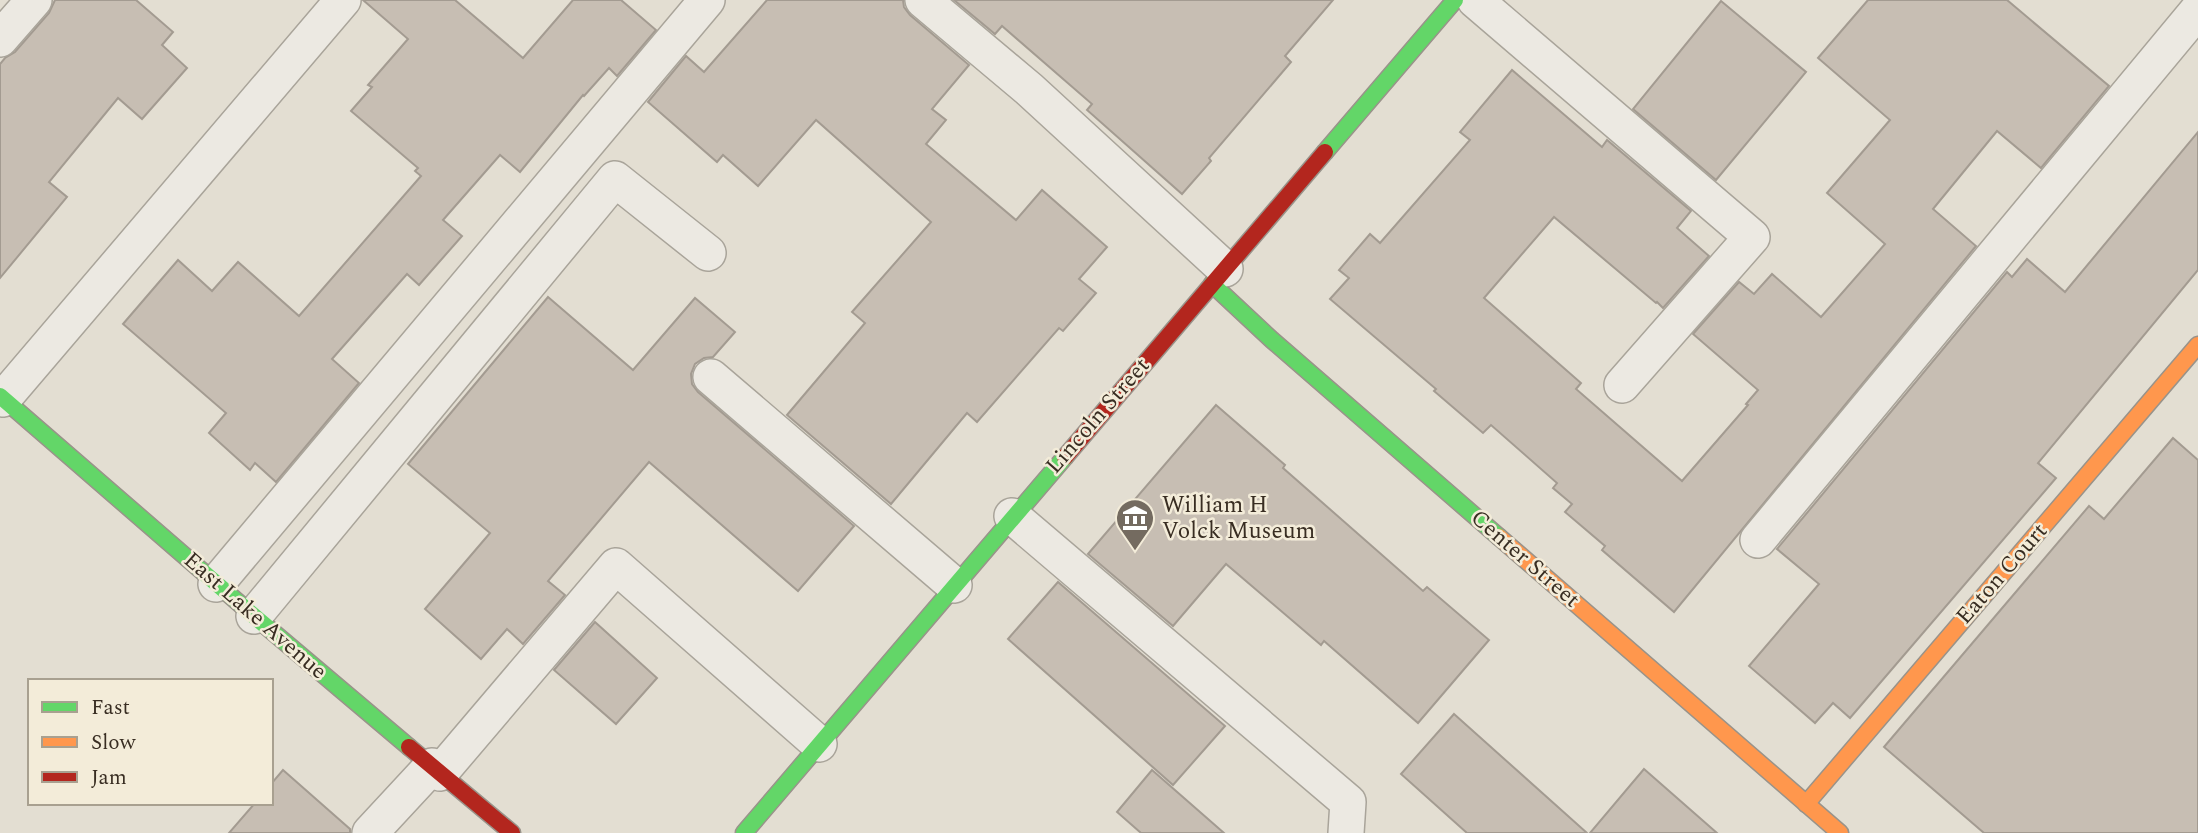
<svg xmlns="http://www.w3.org/2000/svg" width="2198" height="833" viewBox="0 0 2198 833" font-family="Spectral,serif">
	<rect width="100%" height="100%" fill="#e3ded2"/>
	<g fill="#c7beb3" stroke="#a39b91" stroke-width="2">
		<polygon points="55,0 136,0 173,32 162,45 187,68 142,119 118,98 49,182 67,197 0,278 0,64 5,58 15,52 49,13"/>
		<polygon points="363,0 455,0 523,58 573,0 621,0 656,30 617,76 609,68 584,96 583,95 520,172 500,155 443,220 462,236 419,285 407,274 332,359 359,383 276,482 255,463 250,470 209,433 226,413 123,324 178,260 212,291 238,262 299,316 421,176 415,171 418,168 351,111 372,87 368,85 408,39"/>
		<polygon points="767,0 903,0 904,7 910,15 969,65 932,109 946,120 926,144 1016,220 1042,190 1107,247 1079,279 1096,293 1063,331 1059,328 977,422 967,413 891,504 787,415 865,323 852,312 931,222 816,120 758,186 723,155 717,162 648,102 686,56 704,72"/>
		<polygon points="954,0 1333,0 1285,56 1291,62 1209,158 1211,161 1182,194 1087,110 1092,104 1002,26 995,34"/>
		<polygon points="1868,0 2007,0 2109,86 2041,168 1997,131 1933,209 1976,246 1674,612 1602,550 1605,546 1565,512 1572,504 1553,488 1557,483 1491,425 1483,433 1434,391 1436,389 1330,299 1349,278 1339,270 1370,234 1380,243 1470,140 1460,132 1512,70 1602,147 1607,140 1691,211 1677,228 1709,256 1663,308 1657,302 1656,303 1554,217 1484,298 1581,383 1576,389 1682,481 1748,405 1746,404 1758,390 1693,334 1739,282 1754,294 1772,274 1821,317 1885,244 1827,193 1890,120 1818,58"/>
		<polygon points="1721,1 1806,72 1716,180 1633,109"/>
		<polygon points="2198,132 2198,270 2038,463 2056,478 1850,718 1833,703 1815,723 1749,666 1819,584 1777,549 2007,272 2012,277 2027,259 2065,292"/>
		<polygon points="548,297 633,370 695,298 735,332 713,357 704,358 695,364 691,374 692,384 698,392 854,526 798,591 649,462 548,581 565,595 523,644 507,629 481,659 425,609 490,533 408,464"/>
		<polygon points="1216,405 1285,465 1283,468 1423,591 1427,587 1489,640 1418,723 1324,641 1321,645 1226,564 1173,626 1088,554"/>
		<polygon points="2173,438 2198,460 2198,833 1984,833 1884,747 2089,506 2104,519"/>
		<polygon points="1058,582 1225,726 1173,785 1008,639"/>
		<polygon points="595,622 657,678 616,724 554,670"/>
		<polygon points="1454,714 1587,833 1467,833 1401,774"/>
		<polygon points="1644,769 1717,833 1590,833"/>
		<polygon points="283,770 350,829 350,833 229,833 255,803 271,803 271,784"/>
		<polygon points="1152,770 1224,833 1141,833 1117,812"/>
	</g>
	<g fill="none" stroke-linecap="round" stroke-linejoin="round">
		<defs>
			<g id="lane">
				<polyline points="923,0 1029,89 1225,269"/>
				<polyline points="1475,0 1752,237 1622,385"/>
				<polyline points="0,39 34,0"/>
				<polyline points="711,377 954,585"/>
				<polyline points="3,399 343,0"/>
				<polyline points="1012,516 1348,802 1346,833"/>
				<polyline points="1758,540 2198,10"/>
				<polyline points="216,584 707,0"/>
				<polyline points="254,616 615,179 708,253"/>
				<polyline points="440,773 616,566 819,744"/>
				<polyline points="370,833 432,766"/>
			</g>
			<g id="fast">
				<polyline points="1325,152 1455,0"/>
				<polyline points="1212,284 1272,340 1499,537"/>
				<polyline points="0,396 254,616 409,747"/>
				<polyline points="744,833 1065,457"/>
			</g>
			<g id="slow">
				<polyline points="1499,537 1840,833"/>
				<polyline points="1806,804 2198,345"/>
			</g>
			<g id="jam">
				<polyline points="1065,457 1325,152"/>
				<polyline points="409,747 512,833"/>
			</g>
		</defs>
		<use href="#lane" stroke="#a9a49a" stroke-width="38"/>
		<use href="#fast" stroke="#99938a" stroke-width="19"/>
		<use href="#slow" stroke="#99938a" stroke-width="19"/>
		<use href="#jam" stroke="#99938a" stroke-width="19"/>
		<use href="#lane" stroke="#ece9e2" stroke-width="35"/>
		<use href="#fast" stroke="#63d668" stroke-width="16"/>
		<use href="#slow" stroke="#ff974d" stroke-width="16"/>
		<use href="#jam" stroke="#b3261e" stroke-width="16"/>
	</g>
	<defs>
		<symbol id="museum-pin" viewBox="-11 -11 22 30"><path d="M0 17L-7.5 6A9.5 9.5 0 1 1 7.5 6Z" fill="#746b60" stroke="#f3ecd9"/><path d="M0-6L6-3V-2H-6V-3ZM-5-1h2V3h-2ZM-1-1h2V3h-2ZM3-1h2V3H3ZM-6 4H6V6H-6Z" fill="#fff"/></symbol>
	</defs>
	<g fill-rule="evenodd">
		<use href="#museum-pin" x="1113" y="496" width="44" height="60"/>
	</g>
	<g text-anchor="middle" dominant-baseline="central" stroke-width="5" stroke-linejoin="round" paint-order="stroke">
		<g font-size="23" fill="#382d22" stroke="#f3ecd9">
			<text transform="translate(1098 416) rotate(-49)">Lincoln Street</text>
			<text transform="translate(1525 559) rotate(41)">Center Street</text>
			<text transform="translate(2002 574) rotate(-49)">Eaton Court</text>
			<text transform="translate(255 616) rotate(41)">East Lake Avenue</text>
		</g>
		<g font-size="23" fill="#382d22" stroke="#f3ecd9" text-anchor="start">
			<text x="1162" y="505">William H<tspan x="1162" dy="26">Volck Museum</tspan></text>
		</g>
	</g>
	<rect x="28" y="679" width="245" height="126" fill="#f3ecd9" stroke="#a8a090" stroke-width="2"/>
	<rect x="42" y="702" width="35" height="10" fill="#63d668" stroke="#a8a090" stroke-width="2"/>
	<text x="91" y="714" font-size="21" fill="#382d22">Fast</text>
	<rect x="42" y="737" width="35" height="10" fill="#ff974d" stroke="#a8a090" stroke-width="2"/>
	<text x="91" y="749" font-size="21" fill="#382d22">Slow</text>
	<rect x="42" y="772" width="35" height="10" fill="#b3261e" stroke="#a8a090" stroke-width="2"/>
	<text x="91" y="784" font-size="21" fill="#382d22">Jam</text>
</svg>
